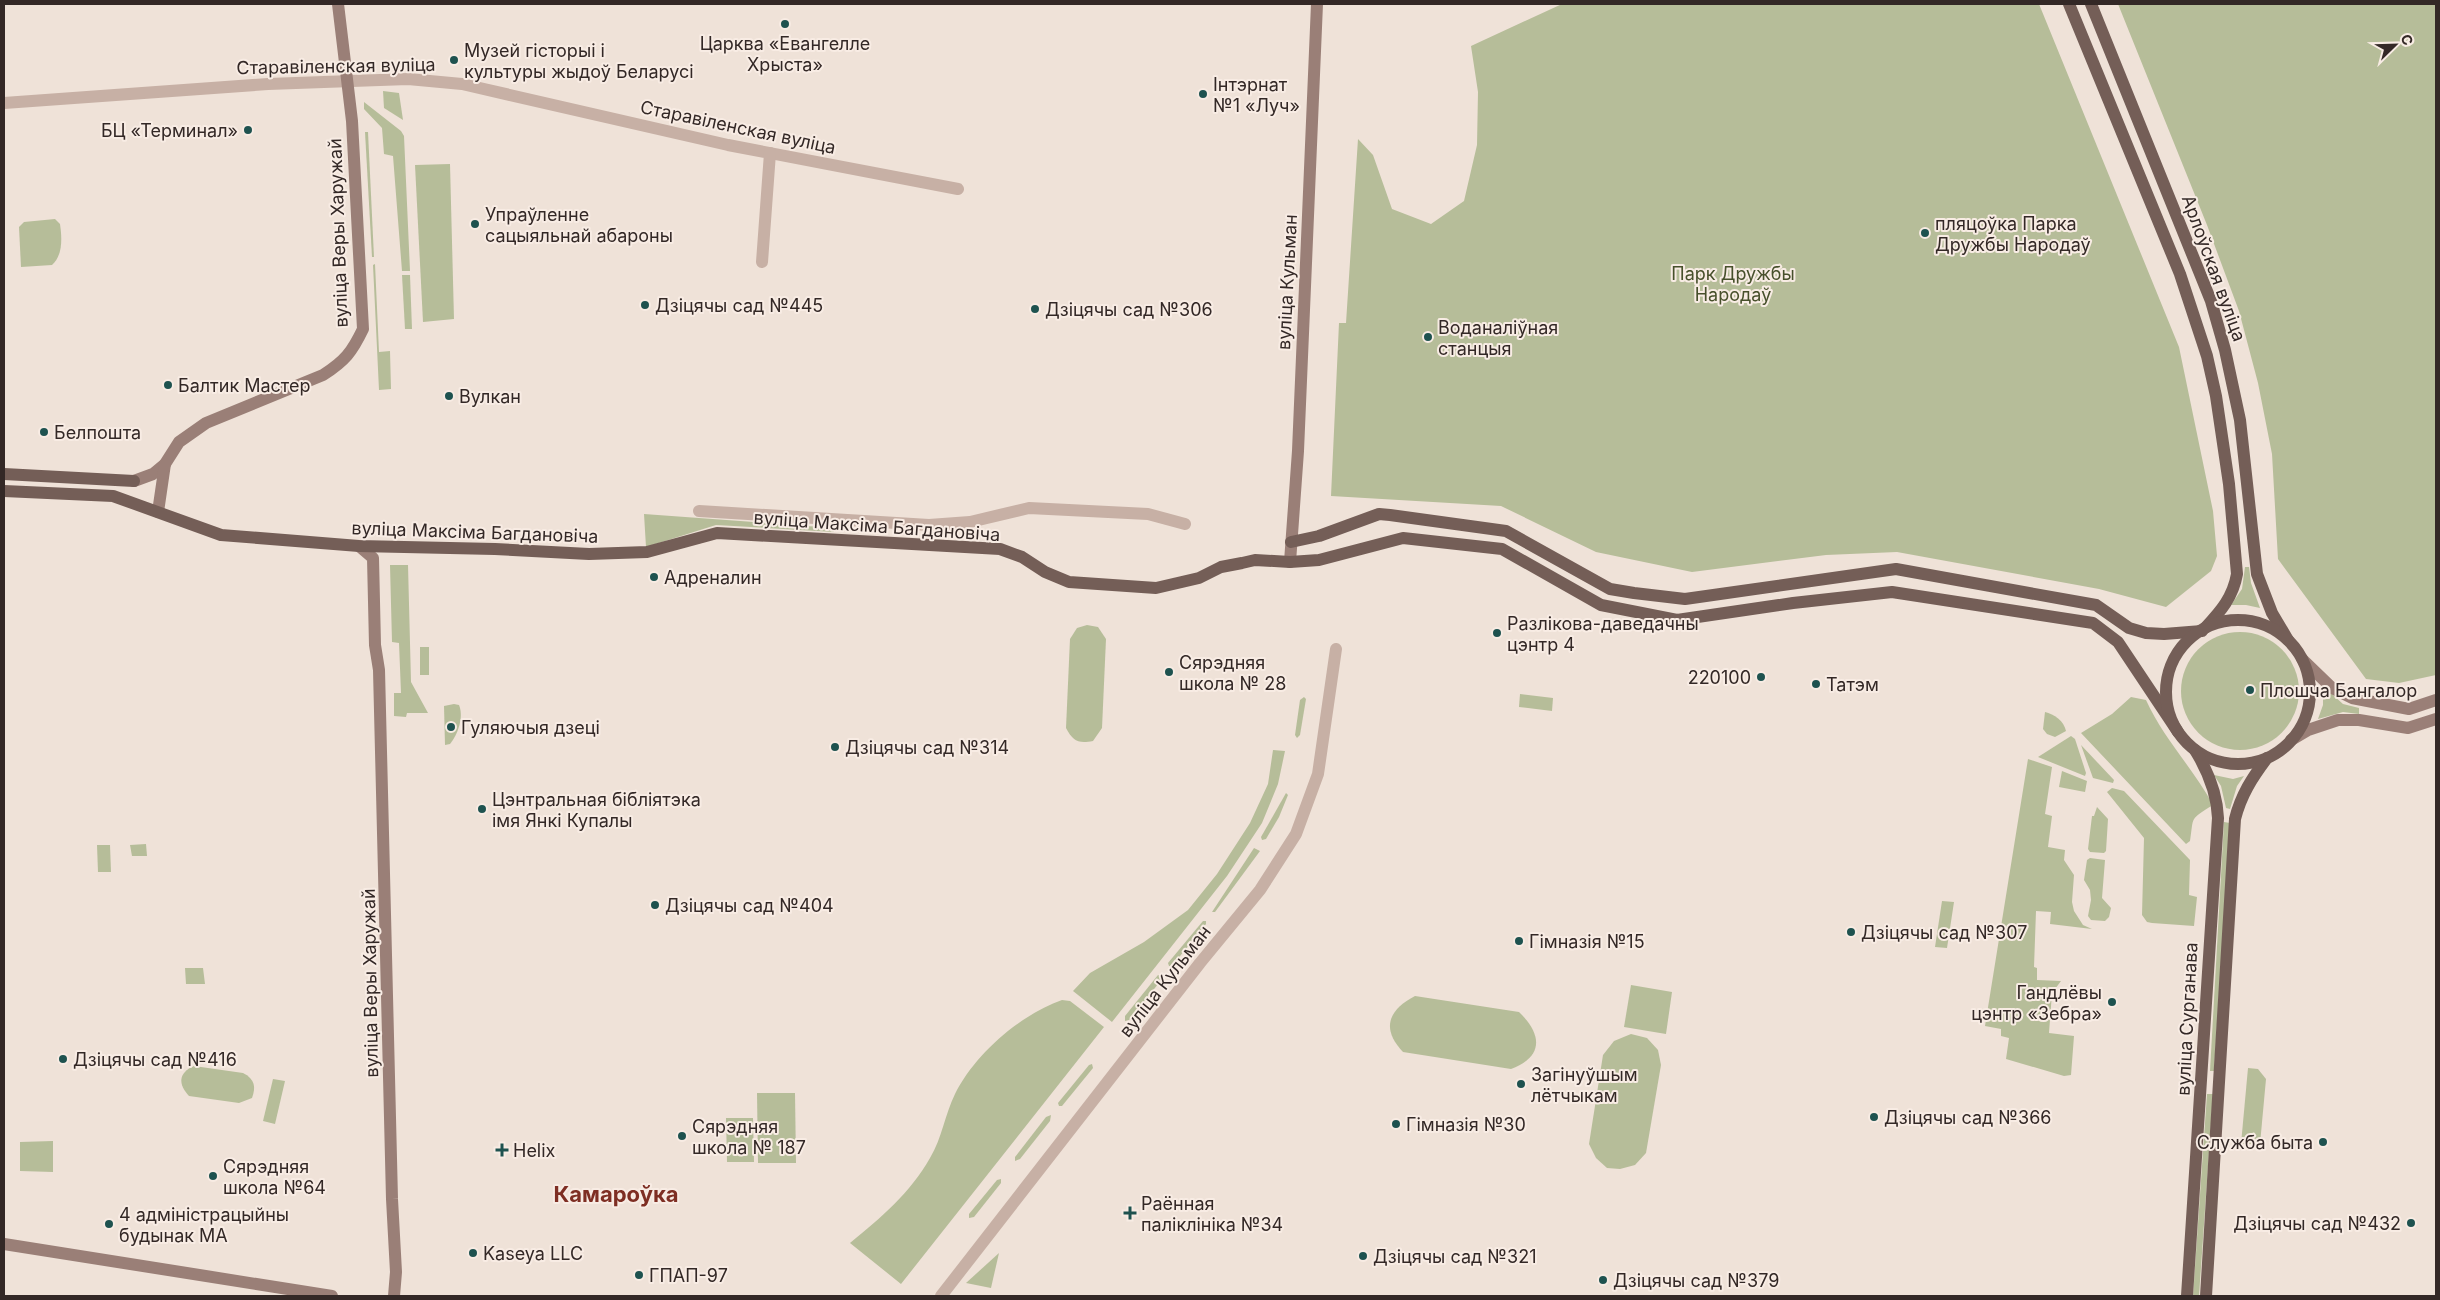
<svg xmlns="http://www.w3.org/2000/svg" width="2440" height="1300" viewBox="0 0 2440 1300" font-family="Inter,sans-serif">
	<rect width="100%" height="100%" fill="#efe2d8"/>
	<g fill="#b6bd99">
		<polygon points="1562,4 2039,4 2179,347 2213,511 2217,556 2211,571 2166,607 2099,589 1897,552 1826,555 1692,572 1596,552 1501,506 1331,496 1339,323 1346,323 1358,139 1373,155 1392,209 1431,224 1464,201 1477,145 1478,92 1471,46"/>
		<polygon points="2118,4 2436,4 2436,675 2399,683 2366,679 2278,559 2272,454 2258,383 2239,311 2207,225"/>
		<polygon points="383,91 399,93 403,120 384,108"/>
		<polygon points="364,102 401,131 404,136 410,271 402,271 393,156 384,154 382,128 364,109"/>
		<polygon points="365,132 368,132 374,257 372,257"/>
		<polygon points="450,164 454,319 423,322 415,165"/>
		<path d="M55,219l5,5c2,14 3,31 -8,41l-31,2 -2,-40 5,-5z"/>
		<polygon points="375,264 379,352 390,351 391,389 379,390 373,265"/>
		<polygon points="402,275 410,275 412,329 405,329"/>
		<polygon points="644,514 834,528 834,532 716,525 646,547"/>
		<polygon points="390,565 408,565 411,682 428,713 407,713 406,717 394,716 394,693 401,693 399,643 392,642"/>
		<polygon points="2245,567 2249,567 2251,583 2260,608 2246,605 2231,605 2242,589"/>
		<path d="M1087,625l11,2 8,12 -4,89 -9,13c-15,3 -20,0 -27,-13l4,-89 7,-11z"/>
		<circle cx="2240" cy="691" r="59"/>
		<rect x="420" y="647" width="9" height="28"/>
		<polygon points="2323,686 2343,704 2359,708 2359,714 2343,712 2318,719 2323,705"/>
		<polygon points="1520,694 1553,698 1552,711 1519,707"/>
		<polygon points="1304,697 1306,699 1300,735 1297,738 1295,735 1300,700"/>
		<path d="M2131,697l15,3c17,38 47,68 67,105 -24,15 -19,11 -23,36l-4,3 -105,-111 31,-19z"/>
		<path d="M454,704l5,1c5,12 -1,29 -9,39l-5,1 -1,-39z"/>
		<path d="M2045,712c9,2 19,9 21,19l-11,6 -8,-3 -4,-5z"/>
		<polygon points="2071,736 2075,739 2086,773 2085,776 2038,757"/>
		<polygon points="2081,745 2114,780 2113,783 2093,778"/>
		<polygon points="1273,750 1285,751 1278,784 1262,823 1227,876 1112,1022 1073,991 1090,973 1144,942 1188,910 1217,874 1250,823 1268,784"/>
		<polygon points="2028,759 2052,767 2045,814 2052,816 2048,847 2065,850 2064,860 2074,875 2072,902 2074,911 2083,925 2092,929 2050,924 2051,912 2036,911 2034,967 2037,968 2037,980 2061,981 2052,993 2049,1033 2074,1036 2071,1075 2064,1076 2006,1059 2009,1038 2001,1036 2001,1029 1985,1026"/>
		<polygon points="2062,771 2087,781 2085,792 2059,787"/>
		<polygon points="2214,775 2233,779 2244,776 2237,786 2230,809 2226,808 2221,786"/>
		<polygon points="2112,788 2124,791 2190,860 2189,895 2197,897 2194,926 2152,923 2147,922 2142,915 2144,838 2107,792"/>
		<polygon points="1286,793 1288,795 1279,817 1266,839 1262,840 1261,837"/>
		<polygon points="2097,807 2108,819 2106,851 2104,853 2090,852 2088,849 2092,816 2094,816"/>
		<polygon points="2224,822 2230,823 2214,1071 2210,1071"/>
		<polygon points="146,844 147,856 132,856 130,845"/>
		<polygon points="97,845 110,845 111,872 98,872"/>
		<polygon points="1254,848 1260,851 1215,912 1212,912"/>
		<polygon points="2090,858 2105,860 2102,898 2111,908 2109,917 2105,921 2091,920 2088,916 2091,900 2090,890 2084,880 2087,860"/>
		<polygon points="1942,901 1954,902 1947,948 1935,947"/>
		<polygon points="1203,921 1206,921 1206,924 1172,966 1169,966 1168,963"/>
		<polygon points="185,968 203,968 205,984 186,984"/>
		<polygon points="1158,975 1162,975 1163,978 1129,1020 1125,1021 1125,1016"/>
		<polygon points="1631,985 1672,992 1666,1034 1624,1027"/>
		<path d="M1415,996l104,16c24,23 24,45 -8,57l-108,-17c-22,-23 -15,-42 12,-56z"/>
		<path d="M1062,1000l8,1 34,26 -203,257 -51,-41c31,-25 60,-50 80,-85 12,-20 15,-44 25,-64 20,-40 65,-79 107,-94z"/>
		<polygon points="1631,1034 1647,1038 1658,1050 1661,1065 1646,1153 1635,1165 1620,1169 1607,1168 1596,1158 1589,1144 1603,1055 1614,1041"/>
		<polygon points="1092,1064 1093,1068 1062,1106 1059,1106 1058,1103 1089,1065"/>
		<path d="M194,1066l49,7c12,6 13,14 9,25l-13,5 -50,-7c-11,-12 -11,-23 5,-30z"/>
		<polygon points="2248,1068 2258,1069 2266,1079 2260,1144 2241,1144"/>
		<polygon points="273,1079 285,1081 275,1124 263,1121"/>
		<polygon points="757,1093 795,1093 796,1163 758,1163"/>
		<polygon points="2207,1094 2213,1094 2199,1296 2193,1296"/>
		<polygon points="1051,1115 1050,1121 1020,1159 1015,1161 1015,1157 1046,1117"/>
		<polygon points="726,1118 753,1118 754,1162 727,1162"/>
		<polygon points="53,1141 53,1172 20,1171 20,1142"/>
		<polygon points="1001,1179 1001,1183 974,1217 969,1218 969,1214 997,1180"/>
		<polygon points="999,1253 991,1288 966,1283"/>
	</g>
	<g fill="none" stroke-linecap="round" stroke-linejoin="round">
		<g stroke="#c7b0a5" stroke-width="12">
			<polyline points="4,103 268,84 408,79 462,84 728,145 958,189"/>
			<polyline points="762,262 770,153"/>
			<polyline points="699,511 929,525 970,522 1029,508 1148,514 1185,524"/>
			<polyline points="941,1296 1200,963 1260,890 1296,834 1318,774 1336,649"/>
		</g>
		<g stroke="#9a7f77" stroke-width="12">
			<path d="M134,481l19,-7 12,-10 14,-22 27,-19 117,-48c22,-14 29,-23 40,-46l-11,-208 -14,-117"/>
			<polyline points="158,512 165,464"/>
			<polyline points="359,546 373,558 375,645 379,670 392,1199 396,1272 394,1296"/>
			<polyline points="1290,562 1298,451 1317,4"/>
			<polyline points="2302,659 2332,688 2352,698 2409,709 2436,700"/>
			<polyline points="2291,740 2308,730 2338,720 2359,720 2408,728 2436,719"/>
			<polyline points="4,1244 332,1296"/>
		</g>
		<g stroke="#745e57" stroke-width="12">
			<path d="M2069,4l111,270 27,82 9,40 13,88 8,90c-4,23 -16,37 -32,54"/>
			<polyline points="2091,4 2211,301 2225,350 2240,420 2257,574 2272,613 2288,640"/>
			<polyline points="4,474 134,481"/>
			<polyline points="4,491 113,496 221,535 359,546 495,549 589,554 647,552 717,533 1000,549 1022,557 1045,572 1069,582 1156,588 1199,578 1221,567 1242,563 1255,560 1290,562 1319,560 1403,538 1502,549 1601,605 1677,620 1793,603 1892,592 2093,623 2118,642 2178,732"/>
			<polyline points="1291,542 1319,536 1379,514 1390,515 1506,531 1610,589 1634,593 1685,599 1896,569 2096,605 2129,628 2146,633 2164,634 2202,631"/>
			<circle cx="2238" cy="692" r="72"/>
			<path d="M2187,1296l31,-478c-1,-25 -10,-47 -23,-68"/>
			<path d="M2206,1296l29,-477c6,-24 17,-41 32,-61"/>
		</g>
	</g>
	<g fill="#1e524f" stroke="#f8ece4" stroke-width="2">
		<circle cx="785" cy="24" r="5"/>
		<circle cx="454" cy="60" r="5"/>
		<circle cx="1203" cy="94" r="5"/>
		<circle cx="248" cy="130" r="5"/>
		<circle cx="475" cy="224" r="5"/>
		<circle cx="1925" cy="233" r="5"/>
		<circle cx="645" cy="305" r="5"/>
		<circle cx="1035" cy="309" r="5"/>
		<circle cx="1428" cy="337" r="5"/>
		<circle cx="168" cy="385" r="5"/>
		<circle cx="449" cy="396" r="5"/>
		<circle cx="44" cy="432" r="5"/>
		<circle cx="654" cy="577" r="5"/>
		<circle cx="1497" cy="633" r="5"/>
		<circle cx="1169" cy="672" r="5"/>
		<circle cx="1761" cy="677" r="5"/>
		<circle cx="1816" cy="684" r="5"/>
		<circle cx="2250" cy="690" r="5"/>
		<circle cx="451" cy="727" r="5"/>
		<circle cx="835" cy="747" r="5"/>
		<circle cx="482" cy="809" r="5"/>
		<circle cx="655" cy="905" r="5"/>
		<circle cx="1851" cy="932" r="5"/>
		<circle cx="1519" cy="941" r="5"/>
		<circle cx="2112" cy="1002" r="5"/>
		<circle cx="63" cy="1059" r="5"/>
		<circle cx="1521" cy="1084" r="5"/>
		<circle cx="1874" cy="1117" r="5"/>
		<circle cx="1396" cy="1124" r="5"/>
		<circle cx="682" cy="1136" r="5"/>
		<circle cx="2323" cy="1142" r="5"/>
		<path d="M499.5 1142.5h5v5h5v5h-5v5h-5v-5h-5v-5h5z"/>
		<circle cx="213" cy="1176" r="5"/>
		<path d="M1127.5 1205.5h5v5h5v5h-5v5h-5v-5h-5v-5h5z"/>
		<circle cx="2411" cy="1223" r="5"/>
		<circle cx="109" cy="1224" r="5"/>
		<circle cx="473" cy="1253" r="5"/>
		<circle cx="1363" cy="1256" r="5"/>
		<circle cx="639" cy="1275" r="5"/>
		<circle cx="1603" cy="1280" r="5"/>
	</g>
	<g text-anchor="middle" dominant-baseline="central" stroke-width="4" stroke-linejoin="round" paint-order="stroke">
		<g font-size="18" fill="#332826" stroke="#f8ece4" text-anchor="start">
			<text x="785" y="43" text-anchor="middle">Царква «Евангелле<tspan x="785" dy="21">Хрыста»</tspan></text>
			<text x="464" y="50">Музей гісторыі і<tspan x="464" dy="21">культуры жыдоў Беларусі</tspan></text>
			<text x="1213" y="84">Інтэрнат<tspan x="1213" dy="21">№1 «Луч»</tspan></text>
			<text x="238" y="130" text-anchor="end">БЦ «Терминал»</text>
			<text x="485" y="214">Упраўленне<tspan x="485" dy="21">сацыяльнай абароны</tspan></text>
			<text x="1935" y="223">пляцоўка Парка<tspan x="1935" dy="21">Дружбы Народаў</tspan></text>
			<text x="655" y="305">Дзіцячы сад №445</text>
			<text x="1045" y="309">Дзіцячы сад №306</text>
			<text x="1438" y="327">Воданаліўная<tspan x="1438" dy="21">станцыя</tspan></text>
			<text x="178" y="385">Балтик Мастер</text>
			<text x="459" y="396">Вулкан</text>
			<text x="54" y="432">Белпошта</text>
			<text x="664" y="577">Адреналин</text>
			<text x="1507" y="623">Разлікова-даведачны<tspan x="1507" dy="21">цэнтр 4</tspan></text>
			<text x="1179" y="662">Сярэдняя<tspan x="1179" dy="21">школа № 28</tspan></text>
			<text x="1751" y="677" text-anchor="end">220100</text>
			<text x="1826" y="684">Татэм</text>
			<text x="2260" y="690">Плошча Бангалор</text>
			<text x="461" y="727">Гуляючыя дзеці</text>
			<text x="845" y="747">Дзіцячы сад №314</text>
			<text x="492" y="799">Цэнтральная бібліятэка<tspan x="492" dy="21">імя Янкі Купалы</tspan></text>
			<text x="665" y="905">Дзіцячы сад №404</text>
			<text x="1861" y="932">Дзіцячы сад №307</text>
			<text x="1529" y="941">Гімназія №15</text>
			<text x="2102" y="992" text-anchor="end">Гандлёвы<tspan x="2102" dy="21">цэнтр «Зебра»</tspan></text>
			<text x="73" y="1059">Дзіцячы сад №416</text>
			<text x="1531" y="1074">Загінуўшым<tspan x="1531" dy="21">лётчыкам</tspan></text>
			<text x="1884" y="1117">Дзіцячы сад №366</text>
			<text x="1406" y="1124">Гімназія №30</text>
			<text x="692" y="1126">Сярэдняя<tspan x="692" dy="21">школа № 187</tspan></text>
			<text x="2313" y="1142" text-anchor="end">Служба быта</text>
			<text x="513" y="1150">Helix</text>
			<text x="223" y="1166">Сярэдняя<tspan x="223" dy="21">школа №64</tspan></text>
			<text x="1141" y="1203">Раённая<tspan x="1141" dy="21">паліклініка №34</tspan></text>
			<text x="119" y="1214">4 адміністрацыйны<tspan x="119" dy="21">будынак МА</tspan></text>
			<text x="2401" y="1223" text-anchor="end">Дзіцячы сад №432</text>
			<text x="483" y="1253">Kaseya LLC</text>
			<text x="1373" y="1256">Дзіцячы сад №321</text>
			<text x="649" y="1275">ГПАП-97</text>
			<text x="1613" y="1280">Дзіцячы сад №379</text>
		</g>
		<g font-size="18" fill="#332826" stroke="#f8ece4">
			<text transform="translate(336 66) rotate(-1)">Старавіленская вуліца</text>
			<text transform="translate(738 127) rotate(12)">Старавіленская вуліца</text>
			<text transform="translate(338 233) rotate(-92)">вуліца Веры Харужай</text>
			<text transform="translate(2214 268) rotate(70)">Арлоўская вуліца</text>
			<text transform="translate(1287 282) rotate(-87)">вуліца Кульман</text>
			<text transform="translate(877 526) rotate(4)">вуліца Максіма Багдановіча</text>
			<text transform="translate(475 532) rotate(2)">вуліца Максіма Багдановіча</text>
			<text transform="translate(1165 981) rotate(-52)">вуліца Кульман</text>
			<text transform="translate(370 983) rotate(-91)">вуліца Веры Харужай</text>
			<text transform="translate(2187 1019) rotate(-87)">вуліца Сурганава</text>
		</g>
		<g font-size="18" fill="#47502b" stroke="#f8ece4">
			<text x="1733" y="273">Парк Дружбы<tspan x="1733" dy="21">Народаў</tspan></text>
		</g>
		<g font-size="22" font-weight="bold" fill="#7e2e23" stroke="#f8ece4">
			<text x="616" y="1194">Камароўка</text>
		</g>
	</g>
	<rect width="2440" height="1300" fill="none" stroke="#332826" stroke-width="10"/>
	<g transform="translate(2395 45) rotate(67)" stroke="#f8ece4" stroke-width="4" paint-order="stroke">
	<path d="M0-4L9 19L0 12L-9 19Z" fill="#332826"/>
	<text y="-8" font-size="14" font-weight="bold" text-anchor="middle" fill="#332826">С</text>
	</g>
</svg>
